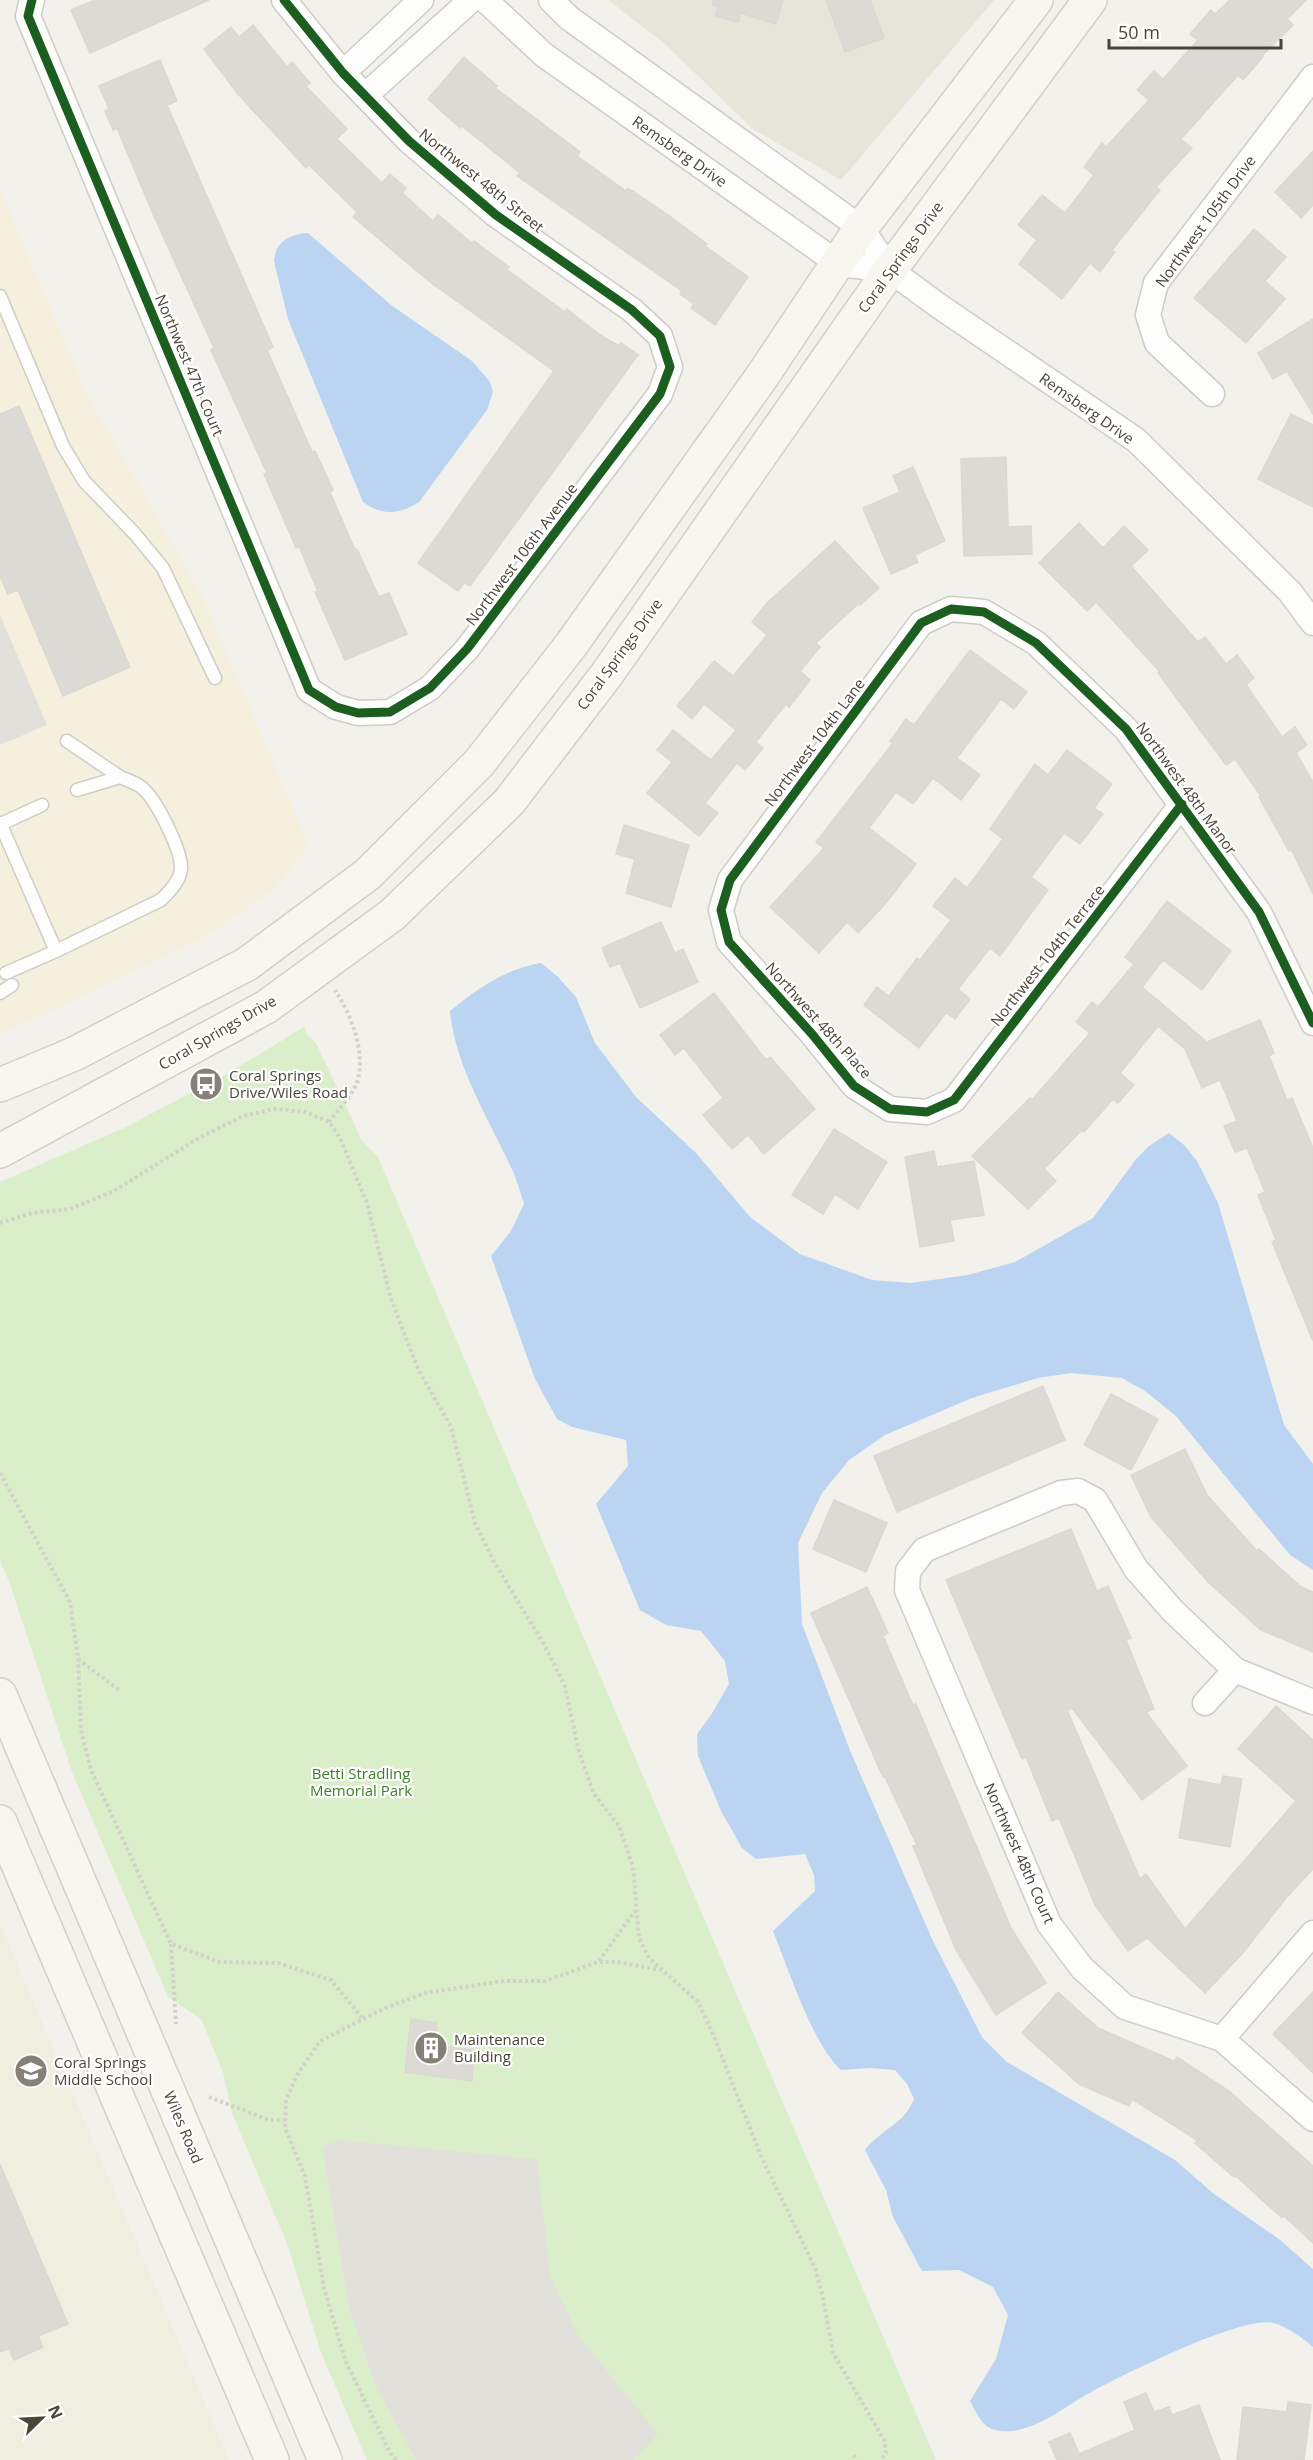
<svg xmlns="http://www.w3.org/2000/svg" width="1313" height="2460" viewBox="0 0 1313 2460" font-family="'Open Sans',sans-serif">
	<rect width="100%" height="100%" fill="#f2f1ec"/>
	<polygon fill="#e7e4d9" points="608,0 994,0 841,180 753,129 664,43"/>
	<polygon fill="#f5efde" points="0,189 87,394 203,597 309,846 274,889 202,939 0,1035"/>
	<polygon fill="#f0eede" points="0,1923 126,2219 229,2460 0,2460"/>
	<polygon fill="#dbeeca" points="304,1027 308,1036 316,1043 362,1141 378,1157 936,2460 367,2460 320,2350 288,2246 232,2113 223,2072 201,2019 168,1997 72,1772 10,1584 0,1560 0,1182 124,1128 225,1075"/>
	<g fill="#e2e0db">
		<polygon points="0,615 47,725 0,745"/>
		<polygon points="339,2140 537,2159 550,2276 578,2335 658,2434 633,2460 416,2460 376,2387 349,2308 322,2147"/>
	</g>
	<g fill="#bad4f2">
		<path d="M308,233l83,72 81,56 18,21 3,10 -6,18 -68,92c-20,13 -37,14 -56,0l-75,-183 -14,-58c1,-19 16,-27 34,-28z"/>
		<path d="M541,963l16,13 19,21 19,46 41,54 60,56 55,65 49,36 72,26 39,3 57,-8 47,-13 78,-44 43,-59 13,-13 20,-13 15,12 13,16 21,42 66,222 29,39v106l-23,-15 -114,-139 -31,-25 -23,-13 -51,-5 -33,5 -66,20 -87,37 -36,25 -27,33 -24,50 4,81 49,129 41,94 40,92 50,98 25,25 168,98 39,34 65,45 34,30v78c-10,-9 -26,-20 -39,-24 -32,-8 -151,52 -183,69 -26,14 -63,46 -95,38 -15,-3 -19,-17 -26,-29l26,-42 12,-44 -15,-28 -34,-17 -37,1 -29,-54 -7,-27 -21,-40c17,-22 39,-25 49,-51l-7,-15 -12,-14 -25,-2 -29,2c-28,-25 -53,-102 -68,-139l42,-40 -1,-16 -9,-21 -49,5 -14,-11 -21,-37 -23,-55 -1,-22 14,-19 18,-31 -4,-23 -24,-30 -35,-6 -26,-15 -44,-106 32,-38 -2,-26 -54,-13 -15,-8 -22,-40 -44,-123 20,-25 13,-27c-4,-13 -8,-27 -14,-39 -23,-49 -55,-100 -60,-154 28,-23 55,-42 91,-48z"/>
	</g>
	<g fill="#dcdad4" stroke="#dbd8d1" stroke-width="1.5">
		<polygon points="95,0 209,0 90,53 71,10"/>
		<polygon points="713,0 783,0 776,24 741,13 738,22 715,16 718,7 713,5"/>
		<polygon points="826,0 870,0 884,38 845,52"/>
		<polygon points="1230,0 1306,0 1287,19 1293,25 1262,56 1263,57 1243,80 1238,75 1181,139 1192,148 1156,187 1160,190 1112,250 1115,252 1100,272 1090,263 1062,299 1019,264 1037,240 1018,225 1042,195 1065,213 1094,175 1084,167 1102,143 1106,147 1149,100 1137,90 1154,71 1163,79 1198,40 1190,34 1211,10 1215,14"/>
		<polygon points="253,25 287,67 292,62 310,83 306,86 347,129 337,139 382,183 390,174 406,188 402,193 433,221 438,215 472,243 474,241 509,267 507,270 565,312 567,309 600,335 619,346 621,343 638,355 470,586 464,583 458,591 418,563 554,371 430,282 353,217 357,212 309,165 306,168 238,94 204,49 231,27 239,37"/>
		<polygon points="464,57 497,86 495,88 580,152 577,156 626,191 628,188 671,217 707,244 705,246 748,277 715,325 691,308 694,304 680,294 682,291 517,176 520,173 462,126 460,128 428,99"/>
		<polygon points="160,60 177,101 167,105 273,347 267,350 312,452 315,451 333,490 330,492 355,550 357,549 379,597 389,593 407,634 345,660 315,592 318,592 299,546 296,548 264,474 267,473 211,350 214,348 153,214 117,128 113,130 105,111 109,109 99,86"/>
		<polygon points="1313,151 1313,205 1301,218 1275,192"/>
		<polygon points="1254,229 1286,257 1265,281 1285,299 1246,343 1194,298"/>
		<polygon points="1313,319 1313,414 1287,371 1273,379 1258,353"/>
		<polygon points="19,406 130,667 63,696 18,590 8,594 0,576 0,414"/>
		<polygon points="1291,414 1313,425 1313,507 1258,479"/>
		<polygon points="1006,457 1008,527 1031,526 1032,554 964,556 961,459"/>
		<polygon points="913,467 945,541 915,555 918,562 891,574 863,508 900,492 893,476"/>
		<polygon points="1079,523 1103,548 1124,526 1148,550 1131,566 1198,642 1205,637 1226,664 1237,655 1254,678 1246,685 1282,737 1295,727 1307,745 1296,753 1313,782 1313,894 1291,849 1289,851 1259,797 1261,796 1235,759 1226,765 1158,673 1160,672 1096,602 1087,611 1039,563"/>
		<polygon points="835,541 879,588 860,605 859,603 816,643 820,647 800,671 810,680 789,707 786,704 756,742 763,748 745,770 737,763 705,803 718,813 699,836 647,793 672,762 657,750 673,730 711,760 736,730 704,704 692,719 677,706 714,661 733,676 767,635 752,622 766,604"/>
		<polygon points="970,650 1027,692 1014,709 1001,699 957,758 980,775 961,800 933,778 913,804 896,792 869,828 916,864 886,903 858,933 847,922 819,953 770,907 824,848 816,842 893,743 890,741 906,719 914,725"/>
		<polygon points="1067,750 1112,784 1094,808 1103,814 1080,844 1064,833 1031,877 1048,890 1000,956 990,948 958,989 970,999 955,1019 946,1013 919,1048 864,1005 877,987 889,996 917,958 920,960 951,920 933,906 955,878 967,888 1003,839 990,829 1035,764 1048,775"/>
		<polygon points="624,825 689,845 671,907 626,893 635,859 616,854"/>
		<polygon points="1167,901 1231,951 1202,990 1163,960 1142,987 1207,1042 1260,1020 1274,1053 1269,1056 1287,1100 1292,1098 1313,1148 1313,1341 1272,1242 1276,1240 1258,1195 1265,1192 1247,1148 1235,1152 1224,1126 1237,1121 1220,1080 1202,1088 1185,1049 1158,1026 1120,1073 1134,1085 1118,1103 1113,1099 1084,1132 1082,1130 1044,1169 1056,1181 1028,1209 972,1156 1030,1098 1032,1100 1090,1033 1076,1022 1092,1002 1098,1007 1134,964 1125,957"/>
		<polygon points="661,922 675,953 683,949 698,982 640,1008 620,963 610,967 602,948"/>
		<polygon points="714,993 766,1060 770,1057 815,1109 764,1154 748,1135 732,1149 703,1115 723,1098 684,1048 675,1055 660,1035"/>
		<polygon points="834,1129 887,1162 858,1209 835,1194 823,1214 792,1195"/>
		<polygon points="934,1151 937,1167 974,1161 984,1215 950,1220 954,1241 920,1247 905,1157"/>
		<polygon points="1043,1386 1065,1440 897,1512 874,1456"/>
		<polygon points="1111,1394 1158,1419 1131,1470 1084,1445"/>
		<polygon points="1185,1449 1207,1495 1257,1551 1259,1549 1301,1587 1313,1592 1313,1652 1261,1630 1208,1582 1151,1517 1131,1475"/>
		<polygon points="834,1500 887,1523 866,1572 813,1549"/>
		<polygon points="1071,1529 1097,1591 1108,1586 1131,1638 1126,1640 1154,1709 1146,1712 1187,1766 1142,1800 1072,1708 1067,1710 1140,1879 1146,1874 1185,1929 1296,1801 1238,1749 1276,1706 1313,1740 1313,1869 1286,1898 1242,1954 1205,1993 1147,1938 1128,1951 1095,1905 1059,1818 1052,1821 1026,1757 1022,1759 946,1580"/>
		<polygon points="867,1587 888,1633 883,1636 913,1705 916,1704 1011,1928 1046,1983 996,2015 956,1950 913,1846 917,1845 885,1777 883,1777 811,1613"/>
		<polygon points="1223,1776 1242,1779 1230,1847 1179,1838 1189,1779 1221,1785"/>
		<polygon points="1058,1992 1098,2028 1174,2061 1177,2057 1229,2091 1313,2166 1313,2243 1284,2216 1282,2218 1236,2176 1234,2177 1195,2143 1197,2140 1132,2099 1129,2106 1079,2084 1022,2033"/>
		<polygon points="1313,1992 1313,2073 1273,2034"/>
		<polygon points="411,2019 437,2023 434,2045 474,2050 472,2081 405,2072"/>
		<polygon points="0,2164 68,2324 38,2336 43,2347 14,2360 9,2349 0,2352"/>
		<polygon points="1146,2393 1154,2412 1169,2407 1172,2415 1199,2405 1220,2460 1057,2460 1049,2442 1070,2433 1079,2454 1135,2430 1124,2402"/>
		<polygon points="1288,2402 1311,2405 1304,2460 1237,2460 1243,2407 1287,2412"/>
	</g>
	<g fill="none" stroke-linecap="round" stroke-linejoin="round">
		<defs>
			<g id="service">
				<polyline points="0,296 63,446 84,481 135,534 163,568 215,678"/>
				<polyline points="67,741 120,777"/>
				<polyline points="0,823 56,951 6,973"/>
				<polyline points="1,824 42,805"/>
				<path d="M56,951l105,-51c8,-8 19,-19 20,-31 1,-18 -25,-71 -40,-82 -6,-5 -15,-7 -21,-10l-43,13"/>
				<polyline points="0,993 12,985"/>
			</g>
			<g id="minor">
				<polyline points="32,0 28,16 309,690 336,707 358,713 390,712 430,688 467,649 660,394 670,367 660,336 632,310 496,215 409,141 343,73 284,0"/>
				<polyline points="485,0 544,55 839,264 890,270"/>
				<polyline points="551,0 569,18 861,228 890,270 939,306 1136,440 1290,592 1313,623"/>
				<polyline points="343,73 421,0"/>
				<polyline points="366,95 471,0"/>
				<polyline points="1212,394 1157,343 1148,315 1156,283 1313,77"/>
				<polyline points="1182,804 954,1100 927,1112 890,1109 854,1086 812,1034 729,942 721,910 730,880 921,623 951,609 984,612 1036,643 1126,729 1259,912 1313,1023"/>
				<polyline points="1313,1702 1235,1670 1173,1611 1136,1569 1095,1500 1078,1491 1061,1493 924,1550 908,1571 907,1590 1049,1924 1082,1968 1125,2007 1222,2039 1313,2119"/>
				<polyline points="1205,1703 1235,1670"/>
				<polyline points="1222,2039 1313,1933"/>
			</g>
			<g id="secondary">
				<polyline points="0,1085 74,1054 247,964 368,874 479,763 571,645 763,375 861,228 1036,0"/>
				<polyline points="0,1151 266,1007 392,915 509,802 607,674 890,270 1090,0"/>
				<polyline points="0,1695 325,2460"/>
				<polyline points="0,1822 272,2460"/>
			</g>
		</defs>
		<use href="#service" stroke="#ceccc6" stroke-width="15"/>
		<use href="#minor" stroke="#ceccc6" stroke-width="27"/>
		<use href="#secondary" stroke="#d2d0c2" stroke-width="36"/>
		<g stroke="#d2d1ca" stroke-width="4" stroke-dasharray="3 3" stroke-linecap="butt">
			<path d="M329,1122c9,-12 25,-28 29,-43 7,-30 -7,-64 -23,-89"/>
			<polyline points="0,1223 32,1213 70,1209 114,1191 199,1138 243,1116 274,1109 306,1112 329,1122 340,1138 367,1203 391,1299 418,1369 451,1427 475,1523 493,1560 545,1646 565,1686 579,1752 594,1794 619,1826 633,1867 639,1938 649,1958 698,2002 713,2034 761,2156 815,2268 822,2293 833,2353 884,2440 886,2453 881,2460"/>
			<polyline points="0,1473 70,1602 78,1658 81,1730 91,1770 171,1944 220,1962 278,1963 331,1980 364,2020"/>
			<polyline points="78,1659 119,1690"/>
			<polyline points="171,1944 176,2024"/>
			<polyline points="599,1961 635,1911"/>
			<polyline points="209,2097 269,2120 285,2120"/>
			<polyline points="854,2455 856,2460"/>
			<polyline points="396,2460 389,2451 346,2362 324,2288 305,2176 285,2128 286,2100 297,2075 320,2041 385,2008 425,1993 504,1981 545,1981 598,1962 618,1962 660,1970"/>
		</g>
		<use href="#service" stroke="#fdfdfc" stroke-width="12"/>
		<use href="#minor" stroke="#fdfdfc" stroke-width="24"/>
		<use href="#secondary" stroke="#f7f6ef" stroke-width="33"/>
		<defs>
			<g id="cycleway">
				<polyline points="32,0 28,16 309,690 336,707 358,713 390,712 430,688 467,649 660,394 670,367 660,336 632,310 496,215 409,141 343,73 284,0"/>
				<polyline points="1182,804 954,1100 927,1112 890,1109 854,1086 812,1034 729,942 721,910 730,880 921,623 951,609 984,612 1036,643 1126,729 1259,912 1313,1023"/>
			</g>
		</defs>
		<use href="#cycleway" stroke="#fff" stroke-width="13"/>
		<use href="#cycleway" stroke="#1b5e20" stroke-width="9"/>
	</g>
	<defs>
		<symbol id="bus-disc" viewBox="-11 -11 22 22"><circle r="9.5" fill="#858176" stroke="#fff"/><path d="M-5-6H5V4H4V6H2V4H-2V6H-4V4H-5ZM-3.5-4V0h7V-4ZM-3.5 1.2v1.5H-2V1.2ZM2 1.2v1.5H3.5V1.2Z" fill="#fff"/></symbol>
		<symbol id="building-disc" viewBox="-11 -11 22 22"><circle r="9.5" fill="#858176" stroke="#fff"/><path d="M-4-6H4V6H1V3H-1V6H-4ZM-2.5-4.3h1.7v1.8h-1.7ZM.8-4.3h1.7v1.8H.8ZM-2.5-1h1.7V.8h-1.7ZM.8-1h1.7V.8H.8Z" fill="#fff"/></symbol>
		<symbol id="school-disc" viewBox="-11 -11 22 22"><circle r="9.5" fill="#858176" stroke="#fff"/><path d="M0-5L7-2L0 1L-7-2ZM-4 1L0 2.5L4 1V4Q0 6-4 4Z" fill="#fff"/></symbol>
	</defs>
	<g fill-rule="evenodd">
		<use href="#bus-disc" x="187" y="1065" width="38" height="38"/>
		<use href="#building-disc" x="412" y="2029" width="38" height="38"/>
		<use href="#school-disc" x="12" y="2052" width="38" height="38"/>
	</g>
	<g text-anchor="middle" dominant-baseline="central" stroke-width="4.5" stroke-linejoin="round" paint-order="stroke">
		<g font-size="15" fill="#4a4536" stroke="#fff">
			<text transform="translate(680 151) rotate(35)">Remsberg Drive</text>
			<text transform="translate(482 180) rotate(39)">Northwest 48th Street</text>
			<text transform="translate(1205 221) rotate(-54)">Northwest 105th Drive</text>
			<text transform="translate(900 257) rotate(-54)">Coral Springs Drive</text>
			<text transform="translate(190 365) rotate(67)">Northwest 47th Court</text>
			<text transform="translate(1087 408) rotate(35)">Remsberg Drive</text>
			<text transform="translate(521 554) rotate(-53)">Northwest 106th Avenue</text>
			<text transform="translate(619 654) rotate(-54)">Coral Springs Drive</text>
			<text transform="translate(814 742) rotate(-53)">Northwest 104th Lane</text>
			<text transform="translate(1187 788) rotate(54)">Northwest 48th Manor</text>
			<text transform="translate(1047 955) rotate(-52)">Northwest 104th Terrace</text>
			<text transform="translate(819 1020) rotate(48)">Northwest 48th Place</text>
			<text transform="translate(217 1032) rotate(-30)">Coral Springs Drive</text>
			<text transform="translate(1020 1853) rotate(66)">Northwest 48th Court</text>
			<text transform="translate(184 2127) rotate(67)">Wiles Road</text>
		</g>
		<g font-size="15" fill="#4a4536" stroke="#fff" text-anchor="start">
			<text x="229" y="1075">Coral Springs<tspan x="229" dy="17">Drive/Wiles Road</tspan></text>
			<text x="454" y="2039">Maintenance<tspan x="454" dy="17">Building</tspan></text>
			<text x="54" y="2062">Coral Springs<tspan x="54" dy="17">Middle School</tspan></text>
		</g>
		<g font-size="15" fill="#3b8025" stroke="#fff">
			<text x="361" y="1773">Betti Stradling<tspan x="361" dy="17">Memorial Park</tspan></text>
		</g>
	</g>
	<g transform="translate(42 2418) rotate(66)" stroke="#ffffff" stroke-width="4.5" paint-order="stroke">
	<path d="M0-4.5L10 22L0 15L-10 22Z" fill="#4a4536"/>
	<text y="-9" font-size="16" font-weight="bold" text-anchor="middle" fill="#4a4536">N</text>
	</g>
	<path d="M1109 39v9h172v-9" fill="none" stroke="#4a4536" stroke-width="3"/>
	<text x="1118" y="39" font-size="18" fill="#4a4536" stroke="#ffffff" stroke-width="4.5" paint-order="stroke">50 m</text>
</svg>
